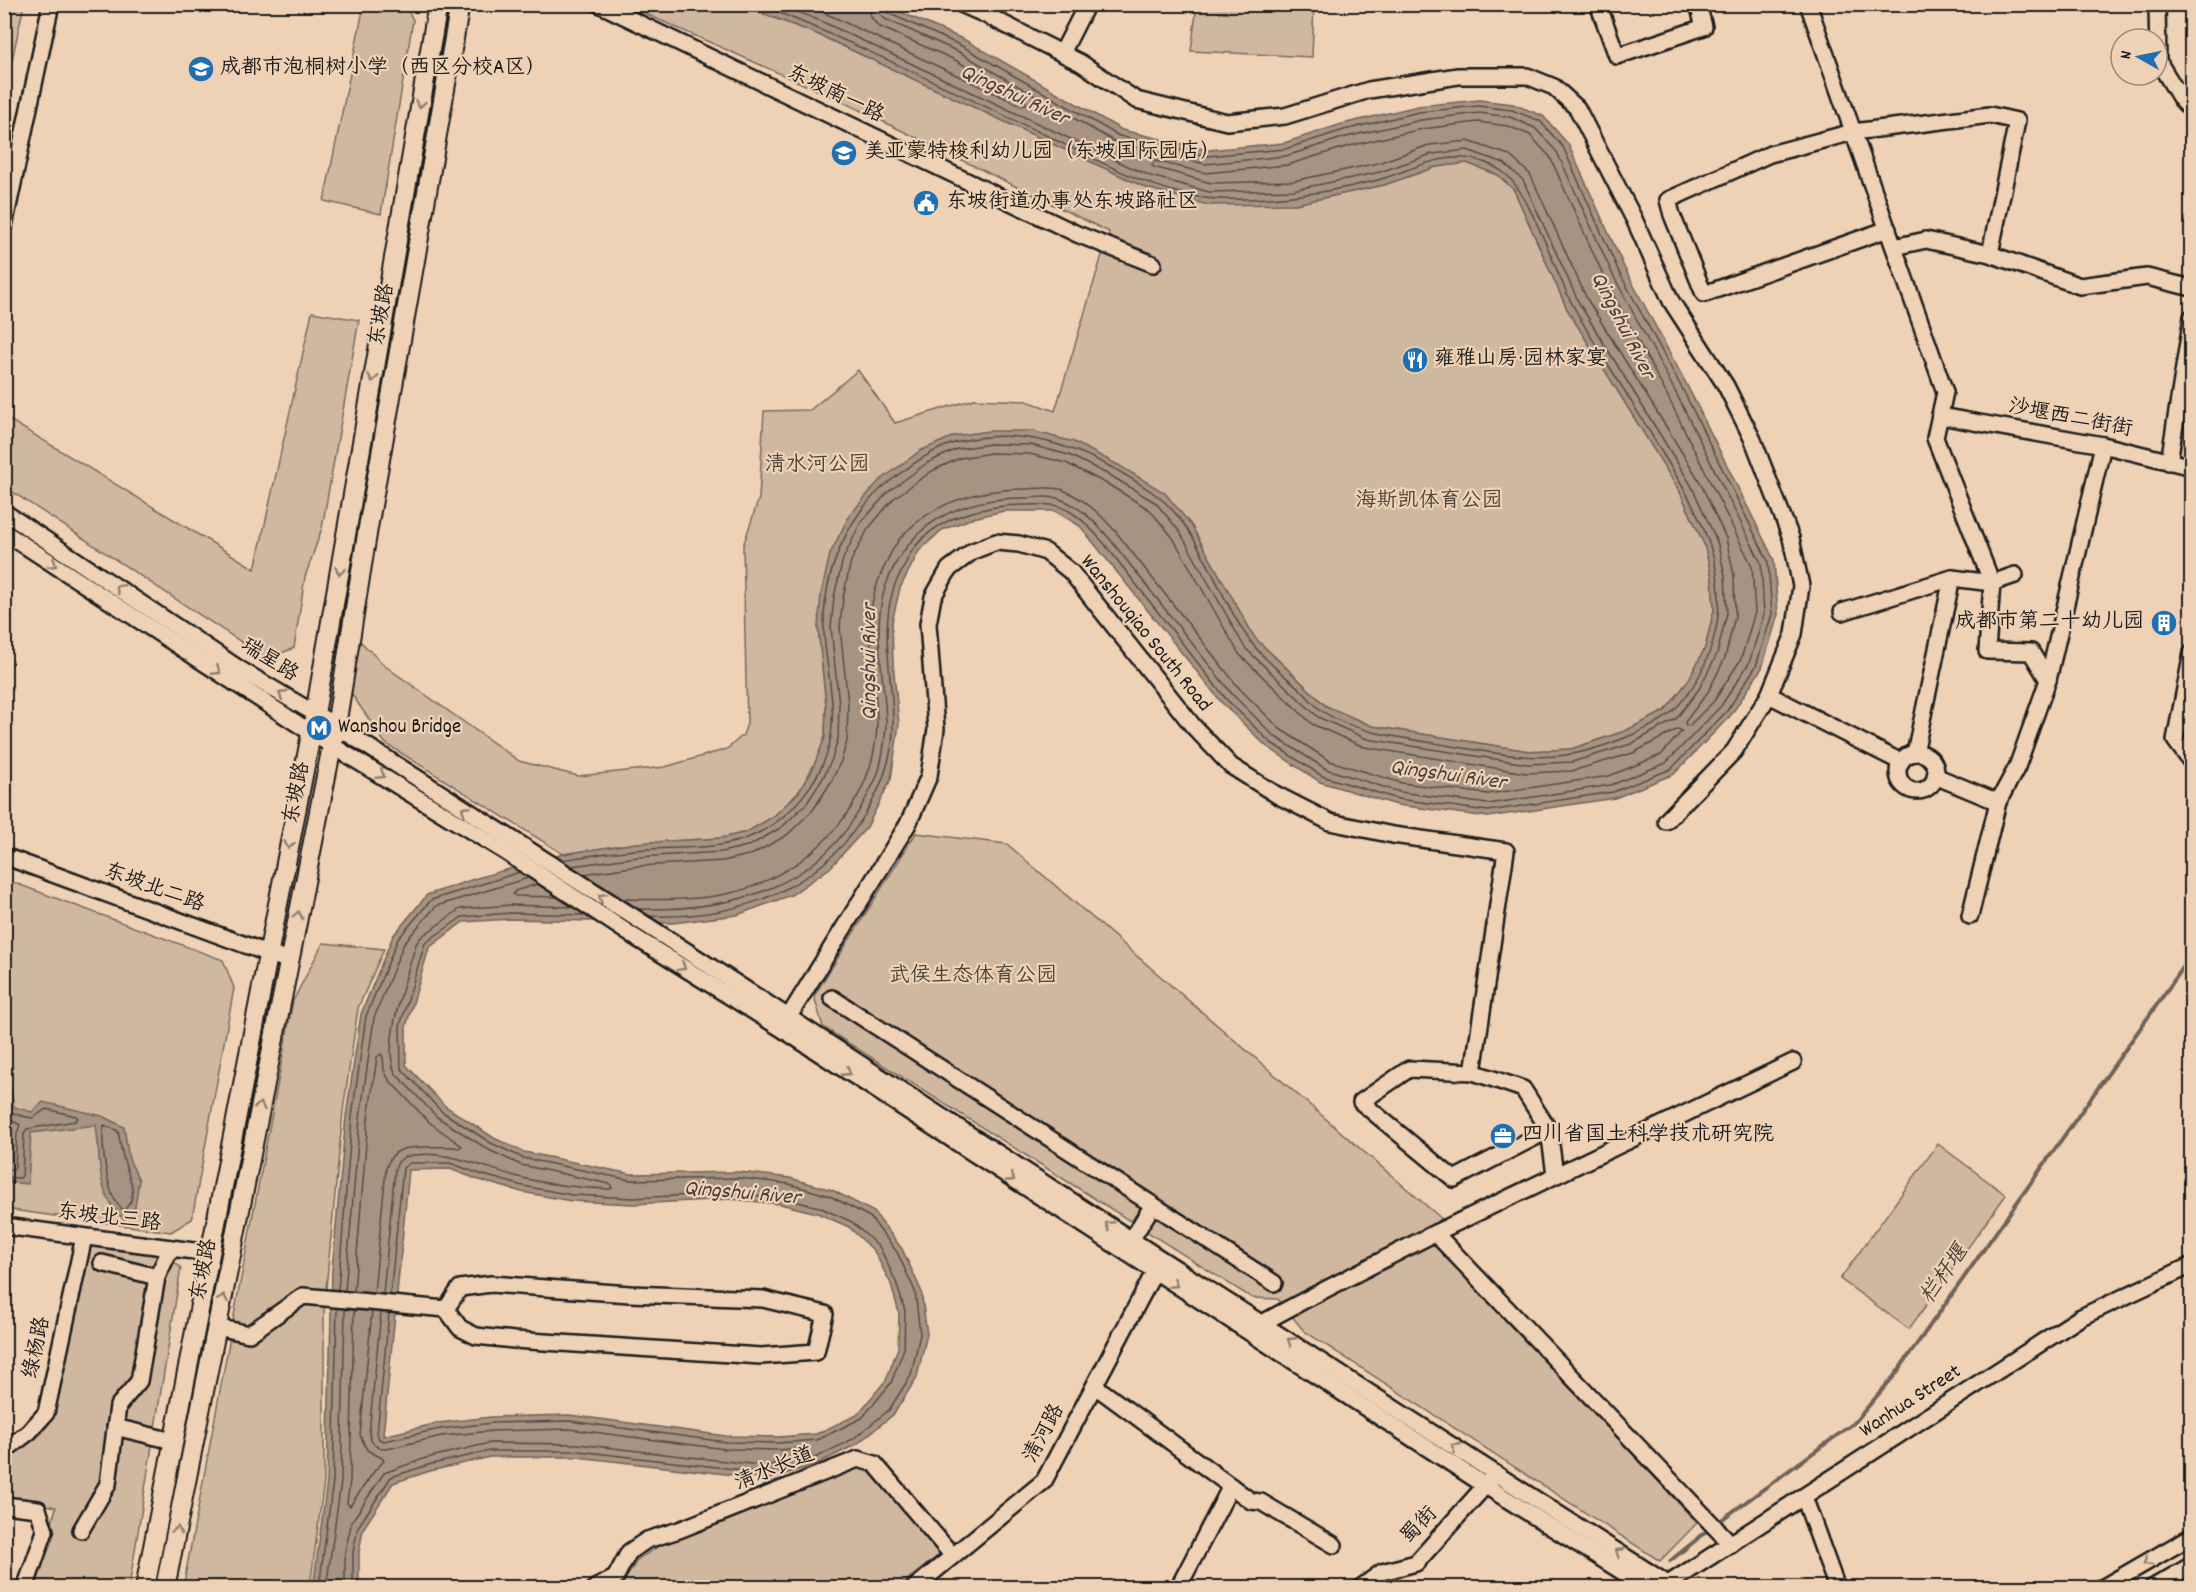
<svg xmlns="http://www.w3.org/2000/svg" width="2196" height="1592" viewBox="0 0 2196 1592" font-family="Dekko,'LXGW WenKai TC',sans-serif">
	<rect width="100%" height="100%" fill="#efd2b6"/>
	<filter id="ink" filterUnits="userSpaceOnUse"><feTurbulence type="fractalNoise" baseFrequency=".0167" numOctaves="2"/><feDisplacementMap in="SourceGraphic" scale="12" xChannelSelector="R" yChannelSelector="G"/><feConvolveMatrix kernelMatrix="1 2 1 2 8 2 1 2 1" color-interpolation-filters="sRGB"/></filter>
	<g filter="url(#ink)">
		<g fill="#d0b8a0" stroke="#766a5e" stroke-width="1.5">
			<polygon points="5,4 24,5 10,69 5,68"/>
			<polygon points="364,5 405,5 413,20 381,214 324,201"/>
			<polygon points="626,5 740,5 817,34 1147,188 1295,204 1384,185 1436,167 1467,163 1498,175 1514,190 1567,309 1680,492 1704,544 1712,577 1714,610 1705,648 1688,681 1665,711 1625,731 1571,749 1529,751 1372,726 1326,706 1255,638 1191,525 1033,431 818,627 826,705 825,737 820,754 798,793 774,816 747,832 721,838 637,843 563,854 385,743 351,693 358,639 385,666 519,761 578,776 665,767 727,749 743,735 747,724 743,546 759,498 764,411 810,410 858,370 895,423 974,399 1027,401 1055,411 1109,232 839,100"/>
			<polygon points="1197,5 1314,5 1312,57 1191,51"/>
			<polygon points="312,312 359,320 322,528 305,577 294,648 267,659 5,487 5,417 255,569"/>
			<polygon points="916,833 1007,844 1442,1219 1424,1229 1697,1523 1660,1561 1304,1331 1278,1299 1252,1298 823,1027 814,996"/>
			<polygon points="4,879 223,960 234,988 192,1219 171,1232 5,1209"/>
			<polygon points="323,943 384,949 358,1008 343,1111 324,1309 324,1481 310,1587 183,1588 293,1001"/>
			<polygon points="1938,1144 2006,1195 1909,1329 1840,1279"/>
			<polygon points="93,1245 165,1254 181,1268 129,1587 36,1587 56,1507 5,1497 5,1461 42,1433 50,1422 59,1390 84,1257"/>
			<polygon points="855,1467 872,1469 944,1551 898,1587 620,1588 638,1559 659,1546"/>
		</g>
		<g fill="#a79382" stroke="#6f6359" stroke-width="1.5" fill-rule="evenodd">
			<path d="M740,5h144l81,35 157,90 86,20 76,-7 58,-19 76,-18 61,-6 34,4 30,12 25,28 57,125 63,118 86,173 4,55 -16,53 -31,47 -57,59 -59,24 -127,19 -91,-12 -77,-23 -54,-36 -44,-43 -142,-177 -25,-15h-51l-31,7 -31,12 -23,21 -19,37 -8,34 1,40 6,62 -8,55 -24,48 -37,41 -39,27 -54,20 -64,8 -162,-4 -48,3 -34,26 -23,79v38l39,41 49,32 30,14 107,22 109,-2 50,6 42,12 42,22 28,37 19,41 6,44 -10,43 -23,37 -37,30 -42,21 -46,14 -192,-22h-87l-60,14 -37,12 -30,46 -4,23v35l-46,1 14,-107 5,-211 14,-154 15,-102 32,-78 34,-41 50,-17 86,-24 74,-11 84,-5 26,-6 27,-16 24,-23 13,-20 14,-36 1,-32 -8,-78 3,-33 9,-40 19,-38 29,-34 42,-31 34,-15 35,-5h43l42,11 46,24 45,27 26,32 64,113 71,68 46,20 157,25 42,-2 54,-18 40,-20 23,-30 17,-33 9,-38 -2,-33 -8,-33 -24,-52 -113,-183 -53,-119 -16,-15 -31,-12 -31,4 -52,18 -89,19 -87,1 -61,-17 -330,-154zM450,1169l29,11 43,12 49,9 62,3 97,-5 50,5 37,9 32,14 25,24 17,33 8,29 -1,35 -12,32 -29,35 -41,19 -38,3 -52,-1 -156,-21 -79,2 -53,6 -55,13 26,-266z"/>
			<path d="M10,1087l4,20 18,5 11,-10 59,14 22,11 5,32 10,21 -4,27 -11,12c-29,-22 -23,-62 -28,-94l-65,8 -3,51 -23,-2v-94z"/>
		</g>
		<g fill="none" stroke-linecap="round" stroke-linejoin="round">
			<g stroke="#544c45" stroke-width="1.5">
				<polyline points="803,4 827,14 1022,106 1026,104 1025,100 955,60 878,26 871,17 868,4"/>
				<polygon points="1478,122 1508,126 1530,135 1550,157 1605,279 1668,397 1752,566 1755,612 1741,659 1714,701 1689,726 1686,725 1685,722 1708,692 1725,658 1735,616 1734,575 1726,538 1699,480 1587,299 1530,174 1509,155 1468,141 1429,145 1378,163 1293,181 1211,183 1154,167 1151,165 1155,161 1206,173 1287,165 1349,146 1422,129"/>
				<path d="M562,860c24,-4 49,-8 73,-10 38,-4 81,2 117,-14 38,-16 73,-59 79,-100 5,-35 -5,-69 -7,-103 -2,-59 23,-121 70,-155 20,-15 40,-30 64,-36 70,-19 137,11 194,50 47,32 64,101 96,146 14,20 35,36 53,52 7,7 13,15 21,21 31,21 76,26 112,32 44,7 88,18 132,12 29,-4 88,-25 108,-45 34,-35 51,-88 43,-136 -7,-43 -31,-83 -54,-120 -20,-34 -41,-67 -62,-101 -13,-21 -26,-41 -36,-64 -12,-27 -39,-101 -61,-116 -10,-8 -28,-15 -41,-15 -29,-2 -57,14 -85,22 -54,14 -105,21 -161,19 -56,-2 -127,-43 -178,-67 -93,-44 -186,-91 -282,-128"/>
				<polyline points="571,866 638,857 722,852 751,845 782,827 807,803 823,778 832,759 838,739 839,705 831,627 834,597 843,559 860,524 888,492 927,463 957,449 990,444 1031,445 1069,455 1113,477 1156,503 1180,532 1245,648 1318,717 1367,739 1527,764 1572,762 1631,744 1676,719 1699,689 1717,654 1727,613 1725,575 1717,541 1691,485 1579,303 1523,180 1504,163 1467,150 1432,154 1380,172 1293,190 1209,192 1151,176 1130,167 823,22 778,4"/>
				<path d="M583,874l56,-8 84,-5 30,-7 34,-19 26,-25 18,-28 10,-21 6,-20 1,-37 -8,-77 3,-29 8,-37 17,-32 26,-31 38,-27 28,-13 31,-5 39,1 36,9 43,22 41,25 23,28 66,116 73,70 52,23 162,26 46,-2 61,-18 45,-24 4,2 -21,24 -52,21 -121,18 -86,-11 -72,-22 -50,-32 -41,-41 -123,-156c-15,-17 -31,-33 -53,-42 -11,-4 -28,-1 -40,-1 -44,0 -89,13 -120,46 -10,10 -18,30 -24,44 -19,47 -2,95 -2,144 -1,82 -68,151 -146,170 -35,8 -73,7 -108,6"/>
				<polyline points="538,884 515,891 513,894 516,896 558,897"/>
				<path d="M637,909c93,2 182,-19 228,-109 4,-8 9,-16 12,-24 5,-13 9,-40 9,-54 -1,-47 -16,-94 1,-140 24,-61 73,-84 137,-84 10,0 26,-3 36,1 20,7 35,23 49,39l123,156 42,42 52,33 74,23 88,12 123,-19 55,-22 55,-57 28,-43 15,-49 -3,-51 -85,-170 -63,-118 -56,-123 -22,-24 -25,-11 -31,-4 -58,7 -75,17 -60,19 -81,8 -88,-21 -158,-91 -74,-33 -6,-6 -2,-9"/>
				<path d="M649,916c94,3 180,-29 224,-116 12,-22 21,-52 20,-78 0,-46 -14,-90 1,-135 2,-7 7,-14 10,-20 3,-7 6,-15 11,-20 25,-32 72,-42 111,-42 9,0 23,-2 32,1 19,6 32,22 45,36l123,157 44,43 52,34 76,23 90,12 125,-19 58,-23 56,-58 29,-45 16,-52 -4,-53 -85,-171 -64,-118 -56,-125 -23,-26 -28,-11 -34,-4 -59,6 -75,18 -59,19 -78,7 -88,-20 -157,-90 -74,-33 -3,-9"/>
				<path d="M4,1094c8,20 4,20 29,24l13,-9 30,7 2,2 -3,3 -48,8 -3,5 -2,42 -2,2 -16,-1"/>
				<polyline points="4,1116 20,1125 17,1133 15,1168 13,1170 4,1169"/>
				<path d="M104,1125l14,6c2,10 3,20 6,29 4,16 17,36 0,50 -17,-7 -24,-69 -20,-85z"/>
				<polyline points="338,1290 352,1117 366,1016 398,939 431,900 520,872"/>
				<polyline points="345,1291 360,1118 374,1018 404,943 436,906 528,878"/>
				<path d="M354,1292l14,-173 9,-62 4,-3 2,3 1,13 5,10 40,42 33,24 -3,2c-9,-2 -19,-1 -29,-1 -20,0 -39,-1 -44,22l-12,124"/>
				<path d="M383,1294l12,-125 3,-7 6,-5c39,-11 84,13 122,22 27,6 55,9 83,10l3,-1 -2,-4 -89,-19 -32,-15 -52,-33 -41,-43c-16,-26 12,-101 20,-130l5,-7 39,-28 51,-4 61,2"/>
				<polyline points="354,1310 350,1481 347,1503 350,1506 375,1470 384,1461 382,1458 367,1450 360,1435 372,1311"/>
				<polyline points="389,1313 377,1433 379,1439 384,1441 440,1429 492,1423 569,1421 726,1442 778,1443 817,1440 862,1418 891,1383 904,1348 905,1311 896,1282 880,1248 852,1222 819,1207 781,1198 730,1193 633,1198 572,1195 523,1186 480,1174 450,1163 410,1163 403,1168 390,1295"/>
				<polyline points="319,1588 333,1481 337,1308"/>
				<polyline points="326,1588 341,1482 345,1309"/>
				<path d="M345,1588v-37l7,-30 32,-48 42,-15 64,-15 88,1 190,22 37,-12 2,-2 -3,-4 -26,2 -53,-1 -156,-20 -77,2 -51,5 -54,13c-10,0 -17,-6 -18,-16l12,-121"/>
				<polyline points="353,1588 353,1552 358,1527 391,1477 428,1465 490,1451 578,1451 769,1473 813,1459 853,1439 889,1410 911,1375 920,1334 915,1291 897,1252 870,1217 830,1196 789,1184 740,1178 630,1180 523,1158 491,1143 441,1111 401,1068 400,1026 425,943 462,917 511,913 584,915"/>
			</g>
			<g stroke="#6f6359" stroke-width="4">
				<polyline points="1717,1523 1854,1423 1895,1375 2192,955"/>
				<polyline points="1670,1561 1711,1528"/>
			</g>
			<defs>
				<g id="minor">
					<polyline points="599,4 1077,234 1153,264"/>
					<polyline points="961,4 984,14 1081,63 1136,100 1227,122 1285,116 1369,90 1458,76 1527,76 1554,87 1577,108 1634,219 1671,301 1726,386 1753,440 1791,538 1801,586 1794,634 1769,695 1734,751 1666,821"/>
					<polyline points="1598,4 1617,56 1704,27 1698,4"/>
					<polyline points="1808,4 1945,392 1935,438 1992,583 1987,651 2031,652 2048,680"/>
					<polyline points="2157,4 2158,61 2181,99 2192,111"/>
					<polyline points="1062,53 1087,4"/>
					<polyline points="4,226 51,4"/>
					<polyline points="1888,229 1704,294 1672,215 1668,200 1770,154 1853,132 1990,115 2017,121 1990,254"/>
					<polyline points="1894,247 1926,240 1990,254 2080,286 2147,277 2192,288"/>
					<polyline points="1940,416 2103,445 2192,467"/>
					<polyline points="2169,462 2192,317"/>
					<polyline points="4,512 241,670 336,726 651,928 1161,1259 1674,1588"/>
					<polyline points="4,532 310,732 504,851 633,936 782,1029 1486,1486 1648,1588"/>
					<polyline points="1842,612 1952,578 1992,583 2015,575"/>
					<polyline points="2192,653 2175,740 2192,763"/>
					<polyline points="1769,695 1901,762"/>
					<polyline points="1915,753 1952,578"/>
					<circle cx="1917" cy="772" r="19"/>
					<polyline points="1935,776 1998,802"/>
					<polyline points="4,856 289,961"/>
					<polyline points="1970,916 1998,802 2017,767 2048,680 2103,445"/>
					<polyline points="832,998 1274,1283"/>
					<polyline points="783,1026 908,824 929,776 936,729 928,624 933,597 949,569 973,551 996,542 1019,544 1046,552 1071,572 1193,726 1231,766 1277,795 1330,822 1393,835 1506,851 1473,1072"/>
					<polyline points="1549,1130 1454,1179 1361,1102 1409,1069 1473,1072 1523,1089 1549,1130 1555,1175"/>
					<polyline points="4,1226 209,1253"/>
					<polyline points="1435,1233 1731,1544"/>
					<polyline points="1131,1240 1153,1205"/>
					<polyline points="102,1263 157,1277"/>
					<polyline points="217,1327 249,1334 303,1296 446,1309 460,1328 476,1336 514,1340 761,1356 816,1352 825,1314 763,1299 630,1294 491,1284 460,1288 446,1309"/>
					<polyline points="1257,1329 1262,1323 1305,1300 1435,1233 1793,1062"/>
					<polyline points="1095,1386 1251,1501 1261,1502 1334,1545"/>
					<polyline points="115,1427 173,1441"/>
					<polyline points="4,1451 29,1432 46,1413 84,1237"/>
					<polyline points="1804,1497 1837,1588"/>
					<polyline points="4,1505 38,1509 45,1531 25,1588"/>
					<polyline points="81,1530 108,1484 118,1406 139,1381 157,1277 171,1248"/>
					<polyline points="595,1588 615,1578 629,1552 647,1540 679,1530 858,1459 875,1464 952,1555"/>
					<polyline points="914,1588 1044,1481 1159,1263"/>
					<polyline points="1178,1588 1231,1486"/>
					<polyline points="1360,1588 1382,1572 1416,1563 1493,1477"/>
					<polyline points="1662,1588 2081,1317 2192,1265"/>
					<polyline points="2102,1588 2192,1536"/>
					<polyline points="2152,1588 2192,1565"/>
				</g>
				<g id="major">
					<polyline points="145,1588 315,714 438,4"/>
					<polyline points="165,1588 336,726 368,528 460,4"/>
				</g>
			</defs>
			<use href="#minor" stroke="#1c1c1c" stroke-width="20"/>
			<use href="#major" stroke="#1c1c1c" stroke-width="22"/>
			<use href="#minor" stroke="#efd2b6" stroke-width="15"/>
			<use href="#major" stroke="#efd2b6" stroke-width="18"/>
		</g>
		<defs><path id="oneway-chevron" d="M-2-3.5L2.5 0L-2 3.5" fill="none" stroke-width="1.6" stroke-linecap="round" stroke-linejoin="round" transform="scale(1.5)"/></defs>
		<g stroke="#908071">
			<use href="#oneway-chevron" transform="translate(420 104) rotate(100)"/>
			<use href="#oneway-chevron" transform="translate(373 378) rotate(100)"/>
			<use href="#oneway-chevron" transform="translate(53 564) rotate(33)"/>
			<use href="#oneway-chevron" transform="translate(340 571) rotate(100)"/>
			<use href="#oneway-chevron" transform="translate(119 588) rotate(-146)"/>
			<use href="#oneway-chevron" transform="translate(217 671) rotate(33)"/>
			<use href="#oneway-chevron" transform="translate(282 694) rotate(-149)"/>
			<use href="#oneway-chevron" transform="translate(381 775) rotate(32)"/>
			<use href="#oneway-chevron" transform="translate(465 810) rotate(-147)"/>
			<use href="#oneway-chevron" transform="translate(289 845) rotate(101)"/>
			<use href="#oneway-chevron" transform="translate(602 897) rotate(-148)"/>
			<use href="#oneway-chevron" transform="translate(298 915) rotate(-79)"/>
			<use href="#oneway-chevron" transform="translate(682 967) rotate(32)"/>
			<use href="#oneway-chevron" transform="translate(847 1072) rotate(33)"/>
			<use href="#oneway-chevron" transform="translate(260 1106) rotate(-79)"/>
			<use href="#oneway-chevron" transform="translate(1011 1178) rotate(33)"/>
			<use href="#oneway-chevron" transform="translate(1109 1225) rotate(-147)"/>
			<use href="#oneway-chevron" transform="translate(1174 1284) rotate(33)"/>
			<use href="#oneway-chevron" transform="translate(223 1298) rotate(-79)"/>
			<use href="#oneway-chevron" transform="translate(1291 1341) rotate(-147)"/>
			<use href="#oneway-chevron" transform="translate(1455 1447) rotate(-147)"/>
			<use href="#oneway-chevron" transform="translate(177 1530) rotate(-79)"/>
			<use href="#oneway-chevron" transform="translate(1619 1552) rotate(-147)"/>
			<use href="#oneway-chevron" transform="translate(2147 1562) rotate(150)"/>
		</g>
	</g>
	<defs>
		<symbol id="school-disc" viewBox="-11 -11 22 22"><circle r="9.5" fill="#1f6fb2" stroke="#efd2b6"/><path d="M0-5L7-2L0 1L-7-2ZM-4 1L0 2.5L4 1V4Q0 6-4 4Z" fill="#fff"/></symbol>
		<symbol id="civic-disc" viewBox="-11 -11 22 22"><circle r="9.5" fill="#1f6fb2" stroke="#efd2b6"/><path d="M-.6-6.5H3V-4.5H.6V-3L4-1V1h2V6H-6V1h2V-1L-.6-3ZM-1.2 2.5V6h2.4V2.5Z" fill="#fff"/></symbol>
		<symbol id="restaurant-disc" viewBox="-11 -11 22 22"><circle r="9.5" fill="#1f6fb2" stroke="#efd2b6"/><path d="M-5-6h1v4h1v-4h1v4h1v-4h1v5L-1.5 .5V6h-2V.5L-5-1ZM5-6V6H3V1.5H1.5Q1.5-4 5-6Z" fill="#fff"/></symbol>
		<symbol id="building-disc" viewBox="-11 -11 22 22"><circle r="9.5" fill="#1f6fb2" stroke="#efd2b6"/><path d="M-4-6H4V6H1V3H-1V6H-4ZM-2.5-4.3h1.7v1.8h-1.7ZM.8-4.3h1.7v1.8H.8ZM-2.5-1h1.7V.8h-1.7ZM.8-1h1.7V.8H.8Z" fill="#fff"/></symbol>
		<symbol id="metro-disc" viewBox="-11 -11 22 22"><circle r="9.5" fill="#1f6fb2" stroke="#efd2b6"/><path d="M-5.5 5V-5H-3L0 0L3-5H5.5V5H3V-.5L0 4L-3-.5V5Z" fill="#fff"/></symbol>
		<symbol id="office-disc" viewBox="-11 -11 22 22"><circle r="9.5" fill="#1f6fb2" stroke="#efd2b6"/><path d="M-6-3h4V-5.5h4V-3h4V5H-6ZM-1-4.5V-3h2v-1.5ZM-6 0V1H6V0Z" fill="#fff"/></symbol>
	</defs>
	<g fill-rule="evenodd">
		<use href="#school-disc" x="186" y="54" width="30" height="30"/>
		<use href="#school-disc" x="829" y="138" width="30" height="30"/>
		<use href="#civic-disc" x="911" y="188" width="30" height="30"/>
		<use href="#restaurant-disc" x="1400" y="345" width="30" height="30"/>
		<use href="#building-disc" x="2149" y="608" width="30" height="30"/>
		<use href="#metro-disc" x="304" y="713" width="30" height="30"/>
		<use href="#office-disc" x="1488" y="1121" width="30" height="30"/>
	</g>
	<g text-anchor="middle" dominant-baseline="central" stroke-width="4.5" stroke-linejoin="round" paint-order="stroke">
		<g font-size="21" fill="#1c1c1c" stroke="#efd2b6" text-anchor="start">
			<text x="220" y="69">成都市泡桐树小学（西区分校A区）</text>
			<text x="864" y="153">美亚蒙特梭利幼儿园（东坡国际园店）</text>
			<text x="946" y="203">东坡街道办事处东坡路社区</text>
			<text x="1434" y="360">雍雅山房·园林家宴</text>
			<text x="2144" y="623" text-anchor="end">成都市第二十幼儿园</text>
			<text x="338" y="728">Wanshou Bridge</text>
			<text x="1522" y="1136">四川省国土科学技术研究院</text>
		</g>
		<g font-size="21" fill="#1c1c1c" stroke="#efd2b6">
			<text transform="translate(835 95) rotate(26)">东坡南一路</text>
			<text transform="translate(383 315) rotate(-80)">东坡路</text>
			<text transform="translate(2070 419) rotate(11)">沙堰西二街街</text>
			<text transform="translate(1145 634) rotate(51)">Wanshouqiao South Road</text>
			<text transform="translate(269 661) rotate(32)">瑞星路</text>
			<text transform="translate(298 793) rotate(-79)">东坡路</text>
			<text transform="translate(154 889) rotate(20)">东坡北二路</text>
			<text transform="translate(109 1219) rotate(7)">东坡北三路</text>
			<text transform="translate(205 1270) rotate(-79)">东坡路</text>
			<text transform="translate(38 1348) rotate(-78)">绿杨路</text>
			<text transform="translate(1911 1402) rotate(-33)">Wanhua Street</text>
			<text transform="translate(1045 1434) rotate(-62)">清河路</text>
			<text transform="translate(775 1470) rotate(-22)">清水长道</text>
			<text transform="translate(1420 1526) rotate(-46)">蜀街</text>
		</g>
		<g font-size="21" fill="#49433d" stroke="#efd2b6">
			<text x="817" y="466">清水河公园</text>
			<text x="1429" y="502">海斯凯体育公园</text>
			<text x="973" y="977">武侯生态体育公园</text>
		</g>
		<g font-size="22" font-style="italic" fill="#46403b" stroke="#efd2b6">
			<text transform="translate(1014 96) rotate(25)">Qingshui River</text>
			<text transform="translate(1622 326) rotate(63)">Qingshui River</text>
			<text transform="translate(870 662) rotate(-90)">Qingshui River</text>
			<text transform="translate(1448 776) rotate(8)">Qingshui River</text>
			<text transform="translate(742 1194) rotate(5)">Qingshui River</text>
			<text transform="translate(1945 1275) rotate(-55)">栏杆堰</text>
		</g>
	</g>
	<rect width="2196" height="1592" fill="none" stroke="#efd2b6" stroke-width="24"/>
	<rect x="12" y="12" width="2172" height="1568" fill="none" stroke="#1c1c1c" stroke-width="2" filter="url(#ink)"/>
	<g transform="translate(2139 57) rotate(279)"><circle r="28" fill="#efd2b6" stroke="#9b8978" stroke-width="1.5"/>
	<path d="M0-4.5L10 22L0 15L-10 22Z" fill="#1f6fb2"/>
	<text y="-9" font-size="16" font-weight="bold" text-anchor="middle" fill="#1c1c1c">N</text>
	</g>
</svg>
